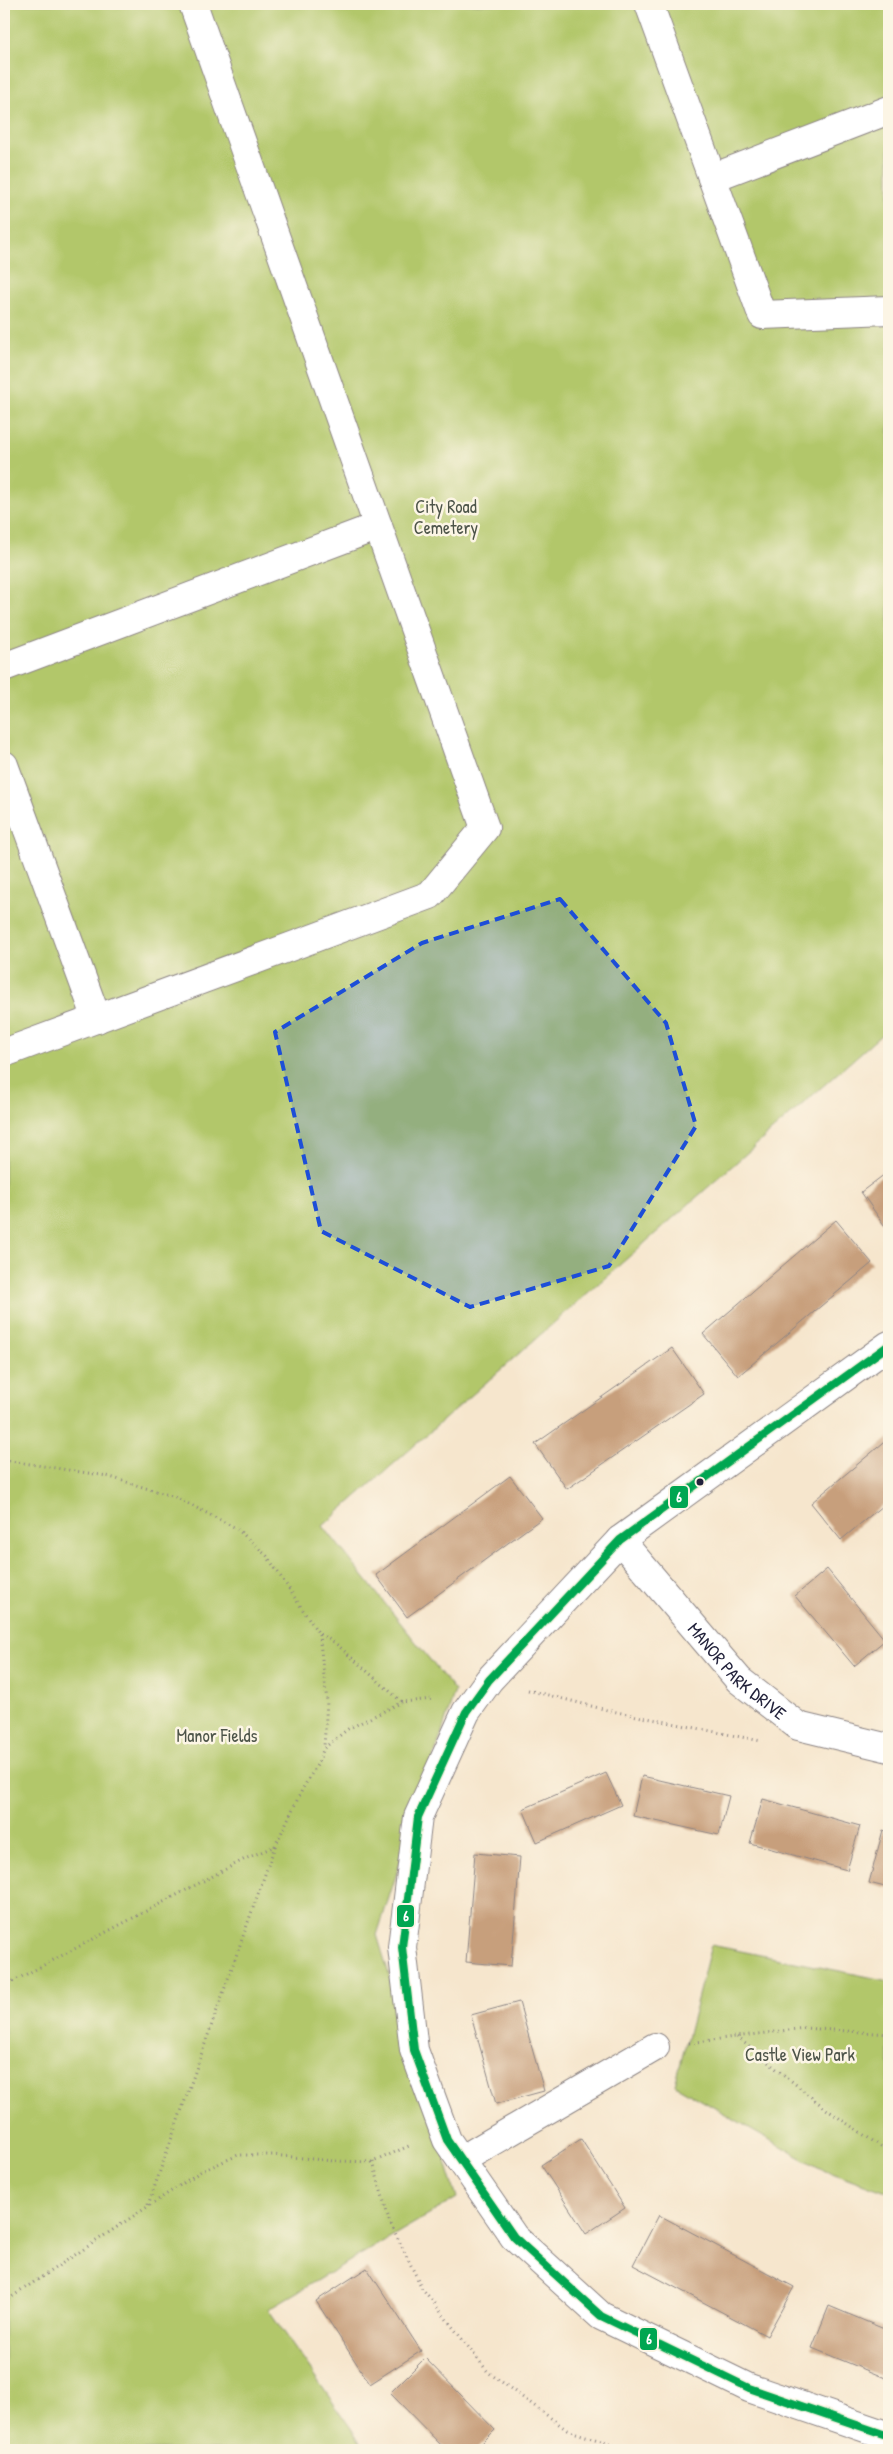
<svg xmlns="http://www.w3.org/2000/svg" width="893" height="2454" viewBox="0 0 893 2454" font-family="'Patrick Hand',sans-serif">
	<rect width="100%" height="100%" fill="#fcf5e5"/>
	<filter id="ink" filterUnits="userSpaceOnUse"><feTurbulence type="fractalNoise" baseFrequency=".02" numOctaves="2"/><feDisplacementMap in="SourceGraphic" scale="10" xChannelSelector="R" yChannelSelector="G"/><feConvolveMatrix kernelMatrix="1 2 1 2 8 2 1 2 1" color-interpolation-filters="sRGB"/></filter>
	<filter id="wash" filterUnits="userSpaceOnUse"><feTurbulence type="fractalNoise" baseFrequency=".0096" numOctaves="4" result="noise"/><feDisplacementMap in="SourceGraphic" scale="20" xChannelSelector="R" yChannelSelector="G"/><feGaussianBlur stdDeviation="1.12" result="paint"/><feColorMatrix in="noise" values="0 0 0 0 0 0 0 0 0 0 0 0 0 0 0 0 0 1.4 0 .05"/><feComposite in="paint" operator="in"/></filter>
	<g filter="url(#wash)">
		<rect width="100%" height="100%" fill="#f6e6cd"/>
		<g fill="#b2c76b" stroke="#6a7453">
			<polygon points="4,4 889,4 889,1028 323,1526 455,1691 377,1935 457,2198 268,2309 366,2450 4,2450"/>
			<polygon points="711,1945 889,1981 889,2193 817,2167 675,2085"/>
		</g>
		<g id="blocks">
			<g fill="#c79f7b">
				<polygon points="889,1171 889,1232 861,1192"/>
				<polygon points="836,1220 872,1263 738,1376 703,1334"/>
				<polygon points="672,1348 704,1394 567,1489 535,1444"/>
				<polygon points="889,1438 889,1500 841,1540 811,1503"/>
				<polygon points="510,1476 542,1518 407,1617 376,1575"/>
				<polygon points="827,1569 885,1640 854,1666 795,1596"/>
				<polygon points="606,1773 621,1805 537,1842 523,1809"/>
				<polygon points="642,1776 729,1796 719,1835 633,1816"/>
				<polygon points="763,1799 860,1826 847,1870 750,1843"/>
				<polygon points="883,1830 889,1832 889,1888 869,1883"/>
				<polygon points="475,1853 520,1857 511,1966 466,1962"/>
				<polygon points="519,2002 544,2091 496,2104 471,2015"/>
				<polygon points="581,2139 625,2208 586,2234 541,2165"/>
				<polygon points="659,2215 794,2287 767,2336 633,2265"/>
				<polygon points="367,2268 421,2351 370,2384 316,2301"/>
				<polygon points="829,2306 889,2331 888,2379 812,2348"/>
				<polygon points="425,2358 495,2430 475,2450 446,2450 390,2393"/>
			</g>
		</g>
	</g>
	<g filter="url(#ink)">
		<use href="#blocks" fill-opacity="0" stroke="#8c8484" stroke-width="1"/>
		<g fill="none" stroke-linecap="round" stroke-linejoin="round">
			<defs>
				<g id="minor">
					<polyline points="649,4 762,315 889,310"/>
					<polyline points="712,178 889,110"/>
					<polyline points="4,667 378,526"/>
					<polyline points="4,765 97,1019"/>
					<polyline points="4,1053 430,895 485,828 193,4"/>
					<polyline points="889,1345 620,1540 489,1680 466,1712 418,1817 402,1947 414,2050 447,2140 514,2237 601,2316 749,2388 889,2436"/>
					<path id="s1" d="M620,1540l119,140 59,46 91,22"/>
					<polyline points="461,2160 655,2047"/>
				</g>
			</defs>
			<use href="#minor" stroke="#8c8484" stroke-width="30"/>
			<g stroke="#8c8484" stroke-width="3" stroke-dasharray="1 4" stroke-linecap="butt">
				<polyline points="4,1460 107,1476 175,1497 236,1528 267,1556 319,1634 334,1642 402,1702 433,1699"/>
				<polyline points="319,1634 327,1701 324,1747"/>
				<polyline points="528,1690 607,1710 761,1741"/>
				<polyline points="4,1986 245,1859 275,1846 303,1788 317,1765 324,1748 348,1729 402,1702"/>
				<polyline points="737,2037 826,2109 889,2152"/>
				<polyline points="689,2043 804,2028 889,2034"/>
				<polyline points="373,2162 389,2220 422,2288 488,2372 567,2430 629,2450"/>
				<polyline points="148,2205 275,1846"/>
				<polyline points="4,2302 200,2172 238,2155 273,2155 333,2161 373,2162 411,2145"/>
			</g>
			<use href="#minor" stroke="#fff" stroke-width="28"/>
			<defs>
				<polyline id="bus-1" points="889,1345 620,1540 489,1680 466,1712 418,1817 402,1947 414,2050 447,2140 514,2237 601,2316 749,2388 889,2436"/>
			</defs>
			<use href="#bus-1" stroke="#fcf5e5" stroke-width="11"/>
			<use href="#bus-1" stroke="#00a651" stroke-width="8"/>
		</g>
	</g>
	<path fill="#1d4ed8" fill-opacity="0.2" stroke="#1d4ed8" stroke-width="4" stroke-dasharray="10 6" stroke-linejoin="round" d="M560,899l106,124 30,103 -87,140 -139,41 -149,-76 -46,-199 147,-89z"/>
	<circle fill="#22223b" stroke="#fcf5e5" stroke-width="2" cx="700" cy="1482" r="4.5"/>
	<g text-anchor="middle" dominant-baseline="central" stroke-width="5" stroke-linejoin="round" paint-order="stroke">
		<g font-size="18" fill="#4d5449" stroke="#fcf5e5">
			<text x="446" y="506">City Road<tspan x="446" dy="21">Cemetery</tspan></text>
			<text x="217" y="1735">Manor Fields</text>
			<text x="800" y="2054">Castle View Park</text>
		</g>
		<g font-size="18" fill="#22223b" stroke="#fcf5e5">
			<text stroke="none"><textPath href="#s1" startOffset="176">MANOR PARK DRIVE</textPath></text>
		</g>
	</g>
	<g stroke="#fcf5e5" stroke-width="2">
		<rect x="669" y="1485" width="20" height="24" rx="5" fill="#00a651"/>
		<rect x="396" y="1904" width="19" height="24" rx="5" fill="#00a651"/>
		<rect x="639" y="2327" width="19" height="24" rx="5" fill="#00a651"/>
	</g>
	<g font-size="14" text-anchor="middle" font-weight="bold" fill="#fff">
		<text x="679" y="1502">6</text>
		<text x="406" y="1921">6</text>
		<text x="649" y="2344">6</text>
	</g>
	<rect width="893" height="2454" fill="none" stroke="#fcf5e5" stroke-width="20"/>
</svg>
